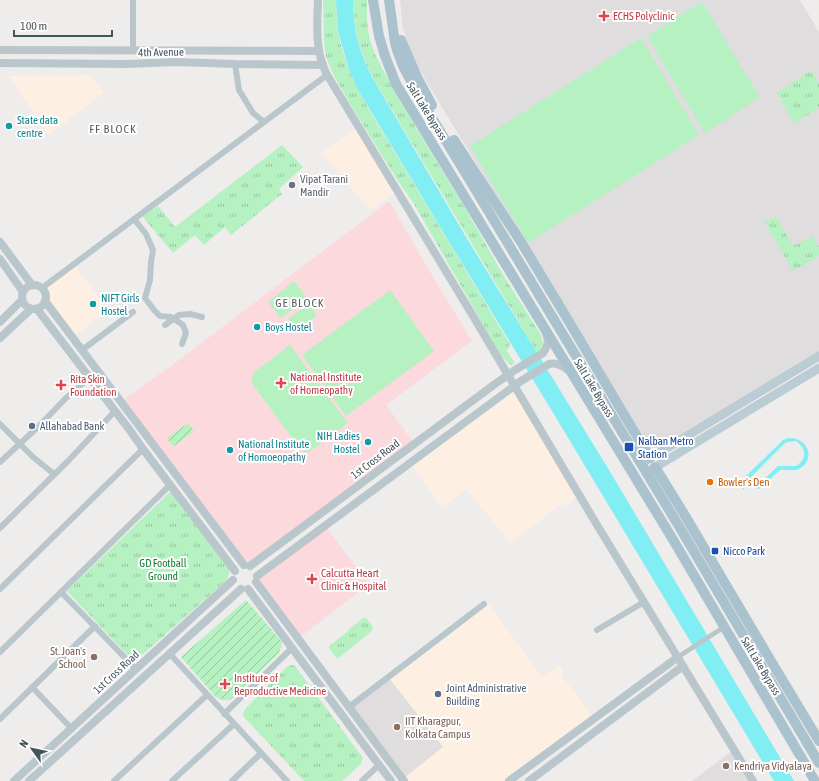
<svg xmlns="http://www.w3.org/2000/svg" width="819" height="781" viewBox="0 0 819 781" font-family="'Asap Condensed',sans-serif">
	<defs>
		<pattern id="grass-tufts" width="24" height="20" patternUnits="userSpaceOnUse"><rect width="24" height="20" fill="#b6f1c2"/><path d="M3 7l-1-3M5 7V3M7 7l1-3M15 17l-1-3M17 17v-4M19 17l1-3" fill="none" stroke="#96c6a1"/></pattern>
		<pattern id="garden-furrows" width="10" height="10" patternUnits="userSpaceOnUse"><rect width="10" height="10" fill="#b6f1c2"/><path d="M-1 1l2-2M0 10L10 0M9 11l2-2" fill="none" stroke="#96c6a1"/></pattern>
	</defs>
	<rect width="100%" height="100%" fill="#efecec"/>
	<g fill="#fdf0e2">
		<polygon points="90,75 104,92 49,135 8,76"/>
		<polygon points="356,127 396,192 370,210 322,153"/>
		<polygon points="75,266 108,310 74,336 48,302 49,296 47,288"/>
		<polygon points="512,388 577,496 565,507 562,503 511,543 466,489 442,507 411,465"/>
		<polygon points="488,603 542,678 560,665 563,671 562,676 593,717 506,781 406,781 389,678"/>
	</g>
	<g fill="#e0dddf">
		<polygon points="400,0 800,0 819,32 819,353 651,453 512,221 443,109 413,59 403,29"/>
		<polygon points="389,678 443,747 404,778 351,707"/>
		<polygon points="732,751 750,781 692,781"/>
	</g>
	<g fill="#fcd9dc">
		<polygon points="389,201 436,282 472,341 386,405 413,442 249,562 245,561 123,400 171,366"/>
		<polygon points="326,527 369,584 299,638 258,583 260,576"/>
	</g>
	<g fill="url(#grass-tufts)">
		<path d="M323,0h13c1,11 0,23 2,34 6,26 17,49 29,72l140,233 3,5 -3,7 8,12 -4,2 -10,-9 -87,-152 -18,-26 -46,-74 -16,-28 -8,-19 -2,-14z"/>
		<path d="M353,0h14v18l1,12 2,10 4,12 9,18 35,61 47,77 40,70 36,57 2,9 -3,7h-4l-163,-273c-13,-25 -20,-49 -20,-78z"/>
		<polygon points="811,70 819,83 819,108 794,123 777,93"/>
		<polygon points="282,145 303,167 279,189 282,194 231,235 225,227 204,245 195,235 173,253 142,216 158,206 175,227"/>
		<polygon points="776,217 793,246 813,236 819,247 819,256 793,271 764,222"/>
		<polygon points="171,491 230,569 227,580 134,662 67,591"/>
		<polygon points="363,618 366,618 373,627 372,631 337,659 329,648 329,646 348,631 349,629"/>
		<polygon points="292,665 295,666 363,758 360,765 342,781 304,781 243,716 243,713 246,708 288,666"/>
	</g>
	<g fill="url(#garden-furrows)">
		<polygon points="187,424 189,424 193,430 193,432 174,446 172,445 168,439 168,437"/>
		<path d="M246,600l36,42 -1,5 -2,6 -49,47c-6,1 -10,0 -15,-4l-34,-39z"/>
	</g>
	<g fill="#b6f1c2">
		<polygon points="702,2 760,97 705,133 647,36"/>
		<polygon points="641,38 699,135 528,243 470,146"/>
		<polygon points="294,281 307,298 281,318 268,302"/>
		<polygon points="390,290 434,351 346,416 302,355"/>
		<polygon points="308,304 317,315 297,331 288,319"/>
		<path d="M290,345l58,78 -39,29h-4l-4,-2 -48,-65c-2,-5 -1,-8 1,-13z"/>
	</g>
	<g fill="#80eef2">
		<path d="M336,0h17c0,30 6,51 19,77l94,160 143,233 185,311h-20l-222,-370 -104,-171 -79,-132 -12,-20 -8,-19 -6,-20 -5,-17z"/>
		<path d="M788,438c21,-1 28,22 11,31 -6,3 -13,0 -19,1l-20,19 -5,-1 23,-22h18c11,-7 11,-17 0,-25l-8,1 -3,1 -39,39 -1,2 1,3 -3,3c-2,-6 -1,-9 3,-14l34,-33 3,-3z"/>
	</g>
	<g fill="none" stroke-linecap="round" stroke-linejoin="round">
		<polyline stroke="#b9c7cd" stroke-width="4.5" points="678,657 724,627"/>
		<g stroke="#b9c7cd" stroke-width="6">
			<polyline points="133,50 133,0"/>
			<polyline points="235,64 239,90 253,113 264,122"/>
			<polyline points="134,219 146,234 153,250 151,262 150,280 145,298 154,310 160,316 171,317 183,325 186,333 182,344"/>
			<polyline points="42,288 327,75"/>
			<polyline points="165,325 179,315 190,314 202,317"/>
			<polyline points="82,350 133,312"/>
			<polyline points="0,424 33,457 54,474"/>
			<polyline points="0,462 39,426 65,399 89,378"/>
			<polyline points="0,528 69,460 115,411"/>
			<polyline points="0,589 143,449"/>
			<polyline points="61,592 136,669"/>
			<polyline points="597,630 644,602"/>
			<polyline points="0,652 170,485"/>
			<polyline points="170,654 287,781"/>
			<polyline points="32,687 71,728"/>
			<polyline points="349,707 484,604"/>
			<polyline points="224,714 292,648"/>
			<polyline points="0,719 95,626"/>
			<polyline points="114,781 207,695"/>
			<polyline points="172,781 234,724"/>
			<polyline points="232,781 261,753"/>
			<polyline points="362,781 379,765"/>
		</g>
		<g stroke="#b9c7cd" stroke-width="8">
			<path d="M318,0c-1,25 -3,50 8,73l147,243 121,204 159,261"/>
			<polyline points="0,50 319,51"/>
			<polyline points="0,63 126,64 177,62 235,64 323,65"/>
			<polyline points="0,242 32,285"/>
			<polyline points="0,259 23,292"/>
			<circle cx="34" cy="297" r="12"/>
			<polyline points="45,301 244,565"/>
			<polyline points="37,309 115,411 129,429 143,449 235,571"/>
			<polyline points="0,322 22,300"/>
			<polyline points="0,338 31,309"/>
			<path d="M250,566l245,-182 20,-14 28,-17c5,-7 6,-12 3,-20"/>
			<path d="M257,576l264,-195 28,-17c8,-2 14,2 20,7"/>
			<polyline points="256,582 404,781"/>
			<polyline points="248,589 391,781"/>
			<polyline points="14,781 233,580"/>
			<polyline points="29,781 241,589"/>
			<polyline points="509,781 678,657"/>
			<polyline points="529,781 683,666"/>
		</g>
		<g stroke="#bbccd5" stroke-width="9">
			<polyline points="644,462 819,356"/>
			<polyline points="649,471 819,368"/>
		</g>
		<g stroke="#a9c2ce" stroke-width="10">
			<polyline points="373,0 379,36 385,56 396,84 672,538 815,781"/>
			<polyline points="389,0 395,43 398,53 403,66 417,93 680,528 819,763"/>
			<polyline points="401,40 417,77 432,105"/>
			<polyline points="454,140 521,242 568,320 620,408 650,458"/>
			<polyline points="655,467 684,514 765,651 819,741"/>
		</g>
	</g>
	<g fill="#e0444e" stroke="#fff" stroke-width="1.5">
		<path d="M602 10h4v4h4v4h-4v4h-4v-4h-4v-4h4z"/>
		<path d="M279 377h4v4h4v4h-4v4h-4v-4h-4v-4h4z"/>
		<path d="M59 379h4v4h4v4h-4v4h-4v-4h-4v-4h4z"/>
		<path d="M310 573h4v4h4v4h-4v4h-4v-4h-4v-4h4z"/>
		<path d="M223 678h4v4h4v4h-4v4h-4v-4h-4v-4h4z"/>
	</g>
	<g fill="#0f9aa8" stroke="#fff" stroke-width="1.5">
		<circle cx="9" cy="126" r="4"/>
		<circle cx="93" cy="304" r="4"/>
		<circle cx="257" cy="327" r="4"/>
		<circle cx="368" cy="442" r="4"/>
		<circle cx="230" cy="450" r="4"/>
	</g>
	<circle fill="#6b7280" stroke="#fff" stroke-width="1.5" cx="292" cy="185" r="4"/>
	<g fill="#5c6f8a" stroke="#fff" stroke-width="1.5">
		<circle cx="32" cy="426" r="4"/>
		<circle cx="438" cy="694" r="4"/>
	</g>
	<g fill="#1a4fb4" stroke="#fff" stroke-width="1.5">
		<rect x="624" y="442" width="10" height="10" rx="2"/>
		<rect x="711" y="547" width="8" height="8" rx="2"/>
	</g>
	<circle fill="#e8710a" stroke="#fff" stroke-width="1.5" cx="710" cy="482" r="4"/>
	<g fill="#8d6e63" stroke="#fff" stroke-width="1.5">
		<circle cx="94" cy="657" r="4"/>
		<circle cx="397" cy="727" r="4"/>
		<circle cx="726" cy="766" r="4"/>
	</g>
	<g text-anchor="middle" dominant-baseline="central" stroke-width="4" stroke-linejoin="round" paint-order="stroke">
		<g font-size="11" fill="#be3a42" stroke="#fff" text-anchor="start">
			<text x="613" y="16">ECHS Polyclinic</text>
			<text x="290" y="377">National Institute<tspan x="290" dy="13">of Homeopathy</tspan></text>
			<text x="70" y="379">Rita Skin<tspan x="70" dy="13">Foundation</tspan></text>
			<text x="321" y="573">Calcutta Heart<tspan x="321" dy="13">Clinic &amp; Hospital</tspan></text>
			<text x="234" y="678">Institute of<tspan x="234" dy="13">Reproductive Medicine</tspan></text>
		</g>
		<g font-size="11" fill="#43545b" stroke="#fff">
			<text transform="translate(161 52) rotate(-1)">4th Avenue</text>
			<text transform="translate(427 111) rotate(58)">Salt Lake Bypass</text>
			<text transform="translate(594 388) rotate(59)">Salt Lake Bypass</text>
			<text transform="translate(375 459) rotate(-37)">1st Cross Road</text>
			<text transform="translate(761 666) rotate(59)">Salt Lake Bypass</text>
			<text transform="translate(116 672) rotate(-43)">1st Cross Road</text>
		</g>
		<g font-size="11" fill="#0d838f" stroke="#fff" text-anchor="start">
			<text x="17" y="120">State data<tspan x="17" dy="13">centre</tspan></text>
			<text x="101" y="298">NIFT Girls<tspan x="101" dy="13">Hostel</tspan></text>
			<text x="265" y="327">Boys Hostel</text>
			<text x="360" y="436" text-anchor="end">NIH Ladies<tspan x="360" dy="13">Hostel</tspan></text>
			<text x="238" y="444">National Institute<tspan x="238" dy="13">of Homoeopathy</tspan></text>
		</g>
		<g font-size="11" fill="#5b616d" stroke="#fff" text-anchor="start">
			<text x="300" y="179">Vipat Tarani<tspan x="300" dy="13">Mandir</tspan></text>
		</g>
		<g font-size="11" fill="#4e5e75" stroke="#fff" text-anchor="start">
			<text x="40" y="426">Allahabad Bank</text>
			<text x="446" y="688">Joint Administrative<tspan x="446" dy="13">Building</tspan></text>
		</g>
		<g font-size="11" fill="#164399" stroke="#fff" text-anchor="start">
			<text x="638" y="441">Nalban Metro<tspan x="638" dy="13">Station</tspan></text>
			<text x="723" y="551">Nicco Park</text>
		</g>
		<g font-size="11" fill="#c56008" stroke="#fff" text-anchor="start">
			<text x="718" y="482">Bowler's Den</text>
		</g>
		<g font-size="11" fill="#108034" stroke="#fff">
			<text x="163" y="563">GD Football<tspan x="163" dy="13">Ground</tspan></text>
		</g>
		<g font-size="11" fill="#785e54" stroke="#fff" text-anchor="start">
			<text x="86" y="651" text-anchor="end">St. Joan's<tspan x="86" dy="13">School</tspan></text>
			<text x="405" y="721">IIT Kharagpur,<tspan x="405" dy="13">Kolkata Campus</tspan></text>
			<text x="734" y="766">Kendriya Vidyalaya</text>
		</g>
		<g font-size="12" letter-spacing="1" fill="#585e62" stroke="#fff">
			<text x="113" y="129">FF BLOCK</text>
			<text x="300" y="303">GE BLOCK</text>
		</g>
	</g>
	<g transform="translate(32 749) rotate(303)" stroke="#ffffff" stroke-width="3" paint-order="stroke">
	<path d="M0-3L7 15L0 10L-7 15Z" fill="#43545b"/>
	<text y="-6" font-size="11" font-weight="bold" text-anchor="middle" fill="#43545b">N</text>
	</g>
	<path d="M14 30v6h98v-6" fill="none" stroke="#43545b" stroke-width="2"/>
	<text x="20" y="30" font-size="12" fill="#43545b" stroke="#ffffff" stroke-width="3" paint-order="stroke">100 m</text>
</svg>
